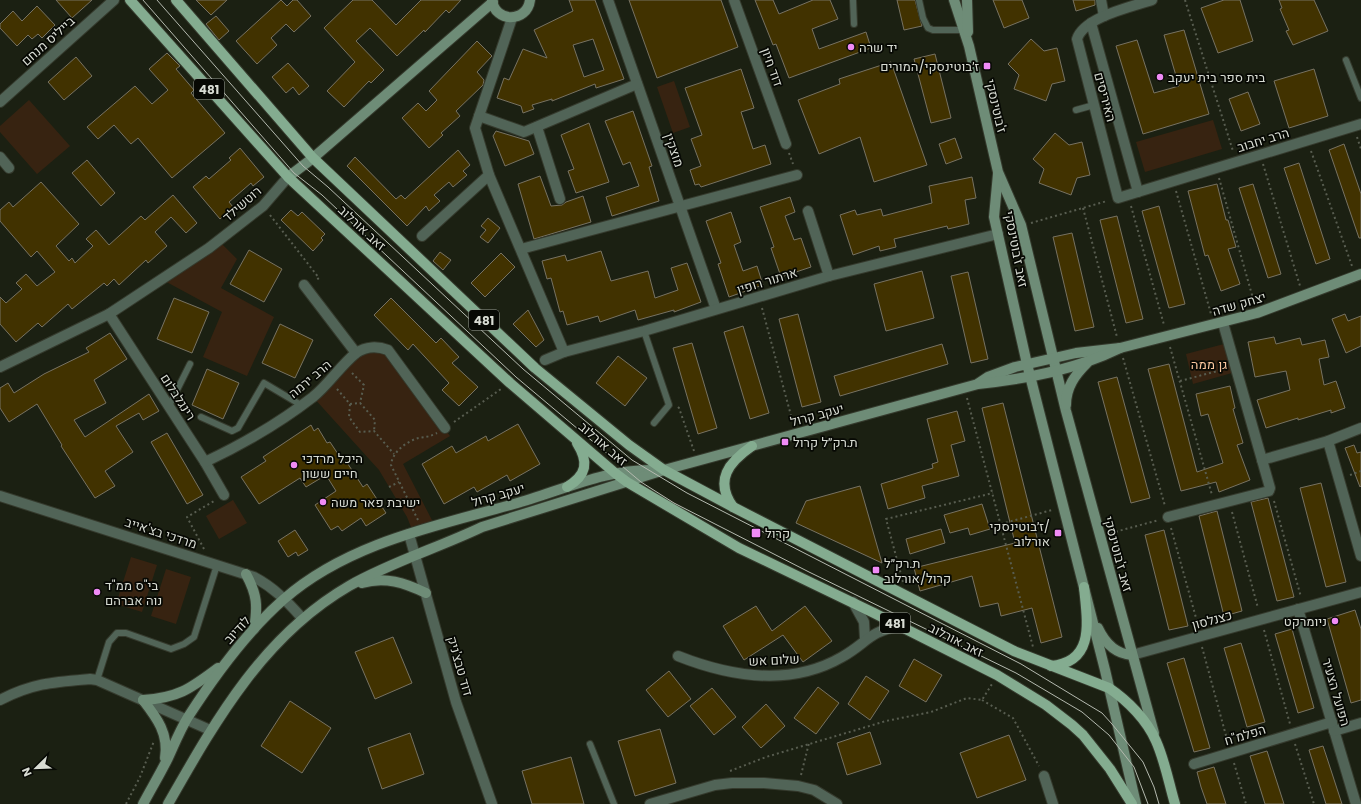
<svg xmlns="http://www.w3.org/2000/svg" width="1361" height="804" viewBox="0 0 1361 804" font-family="Poppins,Heebo,sans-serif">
	<rect width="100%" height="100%" fill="#1b2012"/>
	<g fill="#372311">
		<polygon points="674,81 690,127 673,133 657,87"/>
		<polygon points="29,100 70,146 37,174 0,132 0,126"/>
		<polygon points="1213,120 1222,149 1145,172 1136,142"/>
		<polygon points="219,241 237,259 221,288 274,317 247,376 203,357 222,312 161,279"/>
		<polygon points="1224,344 1232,373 1193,384 1186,354"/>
		<polygon points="388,350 450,436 403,464 435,526 413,532 407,517 379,470 313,397 356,353"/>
		<polygon points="233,500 247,523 219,539 206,516"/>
		<polygon points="131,557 157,565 142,612 116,604"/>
		<polygon points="166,569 191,577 176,624 151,616"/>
	</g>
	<g fill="#413200" stroke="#777262" fill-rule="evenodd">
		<polygon points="56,0 92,0 72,18"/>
		<polygon points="196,0 227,0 211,15"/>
		<polygon points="281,0 287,6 293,0 297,0 311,16 294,32 286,24 271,38 277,45 257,64 236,41"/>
		<polygon points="353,0 372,0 396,25 421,0 461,0 449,13 446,10 425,32 424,30 397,56 370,28 356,41 384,70 371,83 369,81 344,107 327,91 355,62 324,28"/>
		<path d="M569,0h26l29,79 -28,9 -1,-4 -43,17v-2l-20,6 2,4 -11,4 -2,-7 -24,-8 7,-20 5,2 14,-31 24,9 -13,-28 39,-19zM593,39l11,31 -20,7 -11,-32z"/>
		<polygon points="629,0 721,0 738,47 657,78"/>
		<polygon points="755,0 773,0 779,14 813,0 830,0 838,19 812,29 819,49 866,32 871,48 789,78 776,44 773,45"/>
		<polygon points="897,0 915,0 922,26 904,30"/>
		<polygon points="993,0 1022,0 1029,18 1004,28"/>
		<polygon points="1073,0 1095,0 1095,5 1076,11"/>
		<polygon points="1224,0 1240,0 1253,41 1218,53 1201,8"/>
		<polygon points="1279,0 1314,0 1328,31 1293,45 1286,31 1289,30 1280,9 1282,8"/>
		<polygon points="37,6 55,25 42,38 38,34 32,39 28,35 17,46 0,28 0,24 13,11 22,21"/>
		<polygon points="216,16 229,31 219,40 206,24"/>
		<polygon points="1184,30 1209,114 1143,134 1116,46 1137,40 1154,93 1179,86 1164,35"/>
		<polygon points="1031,39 1044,51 1057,48 1065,81 1052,84 1046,101 1014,89 1019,75 1008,64"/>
		<polygon points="477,41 492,56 477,72 484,80 483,85 456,111 460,116 441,133 443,135 429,148 402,118 418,103 426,111 437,100 429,91"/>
		<polygon points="167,53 180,66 176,69 194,90 191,93 225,133 172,178 138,138 131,144 114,125 98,139 87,127 135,86 152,104 168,90 149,69"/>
		<polygon points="935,54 951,118 931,123 914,59"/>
		<polygon points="76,57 92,76 64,100 48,82"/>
		<polygon points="891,62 927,165 874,182 860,137 819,154 798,100 840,84 839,79"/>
		<polygon points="288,63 309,86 299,95 293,87 286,93 272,77"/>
		<polygon points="741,69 754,108 741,112 753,149 765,145 771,164 701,187 699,184 695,185 690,170 701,166 691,139 702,135 685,88"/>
		<polygon points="1314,69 1328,116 1289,128 1274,81"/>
		<polygon points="1248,92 1260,124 1241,131 1229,99"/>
		<polygon points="633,111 652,166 649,167 659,201 612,216 606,197 639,186 630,162 623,165 605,121"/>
		<polygon points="589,123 609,182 576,193 568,171 574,169 561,135"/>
		<polygon points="496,131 529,141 534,154 505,166 493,136"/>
		<polygon points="1055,133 1069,145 1082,142 1090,175 1077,178 1071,195 1039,183 1044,169 1033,159"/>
		<polygon points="955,138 962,158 946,164 939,144"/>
		<polygon points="1344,144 1361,194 1361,238 1359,238 1329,150"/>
		<polygon points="240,148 264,177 253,186 251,183 229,202 233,207 220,219 193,187 206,176 209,179 231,160 229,158"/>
		<polygon points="458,150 470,165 463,171 467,175 453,187 449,182 434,195 440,201 429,211 426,206 407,226 347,166 355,157 396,199 401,195 405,199"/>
		<polygon points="87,160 115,193 101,206 72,173"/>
		<polygon points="1299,163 1330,259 1316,264 1284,168"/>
		<polygon points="540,176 551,206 562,205 566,202 583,196 591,222 534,239 518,184"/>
		<polygon points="972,177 976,198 965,200 969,224 948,229 947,226 894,239 896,247 880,251 879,246 853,255 840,215 855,210 857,215 881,209 883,216 932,203 929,186"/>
		<polygon points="41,182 79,224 56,246 69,261 72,258 75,263 93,246 86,239 96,230 109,245 141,216 145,220 173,195 197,223 186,233 171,217 155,232 167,246 148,263 146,260 119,285 114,279 107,286 104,283 72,309 68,304 42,327 38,323 16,342 0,324 0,297 6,303 22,289 16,283 26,274 37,286 55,272 37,251 31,257 0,221 0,210 9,202 13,207"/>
		<polygon points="1217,184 1226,220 1228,220 1236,247 1228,249 1240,284 1221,291 1208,255 1205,256 1188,191"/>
		<polygon points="1253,184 1281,274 1268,278 1239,188"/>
		<polygon points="790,197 795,212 785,216 794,240 801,238 811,267 781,277 771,248 774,247 760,207"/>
		<polygon points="1159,206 1185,304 1169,308 1142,211"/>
		<polygon points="291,210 298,216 302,212 325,234 321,238 323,240 313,251 281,220"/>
		<polygon points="731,212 741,242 734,245 743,271 757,266 763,285 729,297 718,264 721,263 706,221"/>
		<polygon points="1117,216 1143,319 1126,323 1100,220"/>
		<polygon points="488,218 500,228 488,243 480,237 486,230 481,226"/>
		<polygon points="1072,233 1094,327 1075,331 1053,237"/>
		<polygon points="249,250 282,269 264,302 230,284"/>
		<polygon points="601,251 611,281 648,271 655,298 678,290 671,268 687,263 701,302 674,312 674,310 638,320 635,310 600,322 598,316 567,325 563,311 560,312 551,278 547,279 542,261 565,255 567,261"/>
		<polygon points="440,252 451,260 443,270 433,261"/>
		<polygon points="501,253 515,267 485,297 471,283"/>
		<polygon points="922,271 934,318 886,331 874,284"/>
		<polygon points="968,272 988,359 971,363 951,276"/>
		<polygon points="174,298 209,312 192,353 157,339"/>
		<polygon points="391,298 436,343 441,338 459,357 452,363 478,387 459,406 442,390 449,383 413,344 408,350 374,315"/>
		<polygon points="528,310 544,340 536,347 513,324"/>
		<polygon points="798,314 821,402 802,407 779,319"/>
		<polygon points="1345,314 1348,321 1361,316 1361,346 1346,353 1332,319"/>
		<polygon points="280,324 313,340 295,378 262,363"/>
		<polygon points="743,326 769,413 750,419 724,332"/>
		<polygon points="110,333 127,359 94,380 106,403 74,420 85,437 149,394 159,411 143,420 139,413 116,426 133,452 105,471 115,486 95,498 61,446 62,445 37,404 9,422 0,408 0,388 8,383 14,393 44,374 89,352 86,348"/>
		<polygon points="1274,337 1276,344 1300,338 1302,345 1325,340 1329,357 1319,359 1324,385 1336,381 1345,408 1331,413 1331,410 1298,420 1298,418 1266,428 1257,400 1290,390 1286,371 1255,377 1248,342"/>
		<polygon points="692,343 717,428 698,434 673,348"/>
		<polygon points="942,344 948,364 840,396 834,376"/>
		<polygon points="618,356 647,378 625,406 596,383"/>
		<polygon points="1169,364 1197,472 1223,463 1208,414 1201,416 1196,394 1230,386 1235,408 1233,409 1243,443 1237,445 1250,480 1219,492 1216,482 1181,491 1148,369"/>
		<polygon points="207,369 239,383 223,419 192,405"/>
		<polygon points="1117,377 1150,498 1131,503 1098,382"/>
		<polygon points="1003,403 1062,637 1041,643 1032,608 1001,616 998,603 980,607 972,576 920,591 914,568 1015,543 982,408"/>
		<polygon points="957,411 965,441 951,445 959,476 922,486 925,498 888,509 881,484 933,468 932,464 938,462 927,419"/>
		<polygon points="518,424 540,464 510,481 507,475 477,492 474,487 444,504 422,464 452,446 456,453 486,436 488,441"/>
		<polygon points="311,425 314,431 318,428 327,443 330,442 344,463 346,461 363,487 367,484 386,513 366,526 361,518 342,531 338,526 331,530 315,505 336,491 326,475 306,487 300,478 259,504 241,477 266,461 263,457"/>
		<polygon points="167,433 203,495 187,504 151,442"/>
		<polygon points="1354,445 1357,453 1361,452 1361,486 1360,487 1345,448"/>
		<polygon points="1321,483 1346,582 1326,587 1300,488"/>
		<polygon points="860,486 882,563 796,523 806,501"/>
		<polygon points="1268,498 1294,597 1277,601 1251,502"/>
		<polygon points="982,504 990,529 970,535 968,528 950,533 944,515"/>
		<polygon points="1217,511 1242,611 1224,616 1199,516"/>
		<polygon points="941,529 945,543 910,554 906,539"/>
		<polygon points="295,530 308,550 298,556 296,552 288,557 278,541"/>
		<polygon points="1164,530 1188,626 1169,630 1145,535"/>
		<polygon points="756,606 772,631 805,606 832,641 803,662 783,635 744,660 723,626"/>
		<polygon points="1355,610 1361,629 1361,700 1351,703 1327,619"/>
		<polygon points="1292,629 1314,708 1298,713 1275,634"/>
		<polygon points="393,637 412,683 375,699 355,652"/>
		<polygon points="1241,643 1265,722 1247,727 1224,648"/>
		<polygon points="1184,658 1210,748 1194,752 1167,663"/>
		<polygon points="914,659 942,675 926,702 899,686"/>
		<polygon points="669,671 691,699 668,717 646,690"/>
		<polygon points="866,676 889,691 870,720 848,704"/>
		<polygon points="818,687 839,703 816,734 794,718"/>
		<polygon points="712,688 736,717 714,735 690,706"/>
		<polygon points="290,701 331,728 302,773 261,746"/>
		<polygon points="766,704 785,726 761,748 742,727"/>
		<polygon points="660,729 676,783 635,796 618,741"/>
		<polygon points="870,732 881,764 847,775 837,743"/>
		<polygon points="410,733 424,774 382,789 368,748"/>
		<polygon points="1009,735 1026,780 977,798 960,753"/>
		<polygon points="1323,746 1327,758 1342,804 1326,804 1309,750"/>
		<polygon points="1267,751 1284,804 1265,804 1250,756"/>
		<polygon points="571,757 584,804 532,804 522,771"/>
		<polygon points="1214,767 1226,804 1207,804 1201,787 1197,772"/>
	</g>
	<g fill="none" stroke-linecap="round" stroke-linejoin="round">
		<defs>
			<g id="lane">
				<polyline points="853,0 854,24"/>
				<polyline points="919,0 923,18 928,28 933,30 964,30"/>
				<polyline points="1346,60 1361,98"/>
				<polyline points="1076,110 1094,105"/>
				<polyline points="644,331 669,405 654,423"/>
				<polyline points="169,406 190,364"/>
				<polyline points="201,417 232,431 238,428 264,383 301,405"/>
				<polyline points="97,680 109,642 117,633 126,633 171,649 184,644 194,637 217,565"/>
				<polyline points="590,744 614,804"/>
			</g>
			<g id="street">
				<polyline points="608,0 716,309"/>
				<polyline points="734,0 786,144"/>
				<polyline points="1101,0 1104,16"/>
				<path d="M1152,0c-21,7 -68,17 -75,39l41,159 243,-74"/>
				<polyline points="1091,23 1138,192"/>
				<polyline points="0,102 114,0"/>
				<polyline points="479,116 524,132 637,84"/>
				<polyline points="537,127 560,199"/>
				<polyline points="0,157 9,168"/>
				<polyline points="489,175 564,352"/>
				<polyline points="808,211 829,276"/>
				<polyline points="422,236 489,175 475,128 512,18"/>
				<polyline points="521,249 797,175"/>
				<polyline points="304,285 356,353"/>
				<polyline points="109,314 205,462 224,495"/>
				<polyline points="545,360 564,352 644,331 829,276 998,234"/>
				<polyline points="0,367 109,314 209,248 263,206 288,177"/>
				<polyline points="1328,441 1361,556"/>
				<polyline points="1262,460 1328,441 1361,428"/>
				<path d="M205,462c36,-17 77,-41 108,-65 16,-13 27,-31 43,-44 10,-7 22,-7 32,-3l57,78"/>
				<path d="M0,496l254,81c19,10 33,24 48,41"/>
				<polyline points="1168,517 1269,491 1270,488 1223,323"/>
				<polyline points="409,534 456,702 492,804"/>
				<polyline points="853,602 864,622 865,639"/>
				<polyline points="1298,609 1356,804"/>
				<polyline points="1132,655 1361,592"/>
				<path d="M678,656c53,21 112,31 164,1 25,-14 27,-26 58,-31"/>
				<path d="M0,700c33,-17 54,-18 90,-21l7,1 113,50"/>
				<polyline points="1334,731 1361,723"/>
				<polyline points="1194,764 1332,722"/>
				<polyline points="1044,776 1053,804"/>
				<polyline points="650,804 715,785 732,783 764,783 798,786 814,790 837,804"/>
			</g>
			<g id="secondary">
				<path d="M492,0c3,23 35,23 38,0"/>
				<polyline points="954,0 969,46 998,172 1021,225 1066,411 1154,733"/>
				<polyline points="967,0 968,32"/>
				<polyline points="998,174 994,217 1027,364 1105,670 1136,804"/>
				<polyline points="288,177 313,158 493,2"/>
				<polyline points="979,383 988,377 1015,367 1076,353 1120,348 1257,313 1361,274"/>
				<path d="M1066,405c0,-18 9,-30 21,-42"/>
				<path d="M246,574c11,20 12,32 8,55"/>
				<path d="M362,583c23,-7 43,0 64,10"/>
				<path d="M1098,628c7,15 17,26 34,27"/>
				<path d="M143,700c36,-2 48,-12 75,-32"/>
				<path d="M143,700c14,18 26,34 22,58"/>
				<path d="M143,804c8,-15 17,-30 25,-46 6,-13 12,-28 20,-41 27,-42 58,-85 96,-118 64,-56 152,-73 230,-95 47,-13 93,-36 142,-34"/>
				<path d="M168,804c48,-84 95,-168 181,-218 42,-24 89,-38 133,-59l182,-57 314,-86c48,-5 97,-14 142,-36"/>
			</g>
			<g id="primary">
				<polyline points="130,0 288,177 510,383 615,473 627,482 739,548 874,613 997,675 1046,705 1072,725 1083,735 1110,769 1132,804"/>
				<path d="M176,0l137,158 222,210 94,77 35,25 71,38 279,143 95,37c19,13 38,32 47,53 9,20 13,43 19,63"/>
				<path d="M567,487c20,-12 22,-25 10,-44"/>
				<path d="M733,507c-19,-27 -4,-45 19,-61"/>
				<path d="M1051,666c45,-4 36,-46 33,-79"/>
			</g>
		</defs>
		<use href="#lane" stroke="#353a2d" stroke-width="8"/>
		<use href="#street" stroke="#353a2d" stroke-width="12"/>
		<use href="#secondary" stroke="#353a2d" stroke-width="12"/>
		<use href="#primary" stroke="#353a2d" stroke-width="12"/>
		<g stroke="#585d50" stroke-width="2" stroke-dasharray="2 3" stroke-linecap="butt">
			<polyline points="1185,0 1233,151"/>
			<polyline points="1357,137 1361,149"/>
			<polyline points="1311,151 1352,266"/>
			<polyline points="789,153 793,164"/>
			<polyline points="1263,164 1300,286"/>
			<polyline points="1219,178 1254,302"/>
			<polyline points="1176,191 1211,314"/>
			<polyline points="1131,206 1164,325"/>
			<polyline points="1083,208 1117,337"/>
			<polyline points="270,215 319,278 315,281"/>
			<polyline points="1031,223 1107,201"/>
			<polyline points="762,308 793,423"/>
			<polyline points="1170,347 1212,495"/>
			<polyline points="1123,358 1165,506"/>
			<polyline points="352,373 364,385 360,403"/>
			<polyline points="1180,381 1225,369"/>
			<polyline points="337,389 350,404 349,417 360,432 374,431 394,454"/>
			<polyline points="967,398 1033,647"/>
			<polyline points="350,404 360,403 375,420 374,431"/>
			<polyline points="678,407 679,408 694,451"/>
			<polyline points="454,422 501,389"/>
			<polyline points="1350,475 1361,471"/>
			<polyline points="389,487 399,482"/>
			<polyline points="1274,501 1301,597"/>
			<polyline points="1232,512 1258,608"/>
			<path d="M418,520l-27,-55c1,-11 11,-20 22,-25 7,-4 13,-1 24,-7"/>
			<polyline points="1001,524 1052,510"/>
			<polyline points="1171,528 1198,625"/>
			<polyline points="1111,533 1159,520"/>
			<polyline points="204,549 187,517 214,501"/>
			<polyline points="903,582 886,519 993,493"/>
			<polyline points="1264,630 1290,724"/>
			<polyline points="1202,647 1228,743"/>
			<polyline points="982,700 1013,718 1039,766"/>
			<polyline points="1295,744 1314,804"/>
			<polyline points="1234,763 1246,804"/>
			<polyline points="730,771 766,757 886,721 931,712 967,698 982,700 992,684"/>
			<polyline points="801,775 809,743"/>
			<polyline points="126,804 140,777 154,741"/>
		</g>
		<use href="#lane" stroke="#516457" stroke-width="6"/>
		<use href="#street" stroke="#516457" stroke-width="10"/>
		<use href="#secondary" stroke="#6e8c77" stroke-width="10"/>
		<use href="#primary" stroke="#84ac90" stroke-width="10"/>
		<g stroke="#b4b9af" stroke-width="1">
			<polyline points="143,0 294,173 322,195 516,377 641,482 674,503 809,572 1016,673 1082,712 1109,735 1134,767 1148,804"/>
			<polyline points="157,0 303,166 328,187 523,369 632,460 687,493 1021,664 1087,704 1102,713 1112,724 1143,762 1154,787 1159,804"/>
		</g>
	</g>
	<g fill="#f08bf6" stroke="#070904" stroke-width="1.5">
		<circle cx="851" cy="47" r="4"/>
		<rect x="983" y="62" width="8" height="8" rx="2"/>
		<circle cx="1160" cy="77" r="4"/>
		<rect x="781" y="438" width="8" height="8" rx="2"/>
		<circle cx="294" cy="465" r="4"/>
		<circle cx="323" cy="502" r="4"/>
		<rect x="751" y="528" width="10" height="10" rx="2"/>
		<rect x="1054" y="529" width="8" height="8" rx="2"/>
		<rect x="872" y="566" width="8" height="8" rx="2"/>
		<circle cx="97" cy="592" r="4"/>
		<circle cx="1335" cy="621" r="4"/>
	</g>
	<g text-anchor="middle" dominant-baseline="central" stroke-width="3.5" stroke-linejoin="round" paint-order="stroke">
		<g fill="#070904" stroke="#999d95" stroke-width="1">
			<rect x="194" y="79" width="30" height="20" rx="3"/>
			<rect x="469" y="310" width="30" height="20" rx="3"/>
			<rect x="880" y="613" width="30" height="20" rx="3"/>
		</g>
		<g font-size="12" font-weight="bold" fill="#d8dcd3">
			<text x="209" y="89">481</text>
			<text x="484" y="320">481</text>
			<text x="895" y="623">481</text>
		</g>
		<g font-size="13" fill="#d8dcd3" stroke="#070904">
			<text transform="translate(48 41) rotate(-42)">בייליס מנחם</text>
			<text transform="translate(772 67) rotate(70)">דוד חיון</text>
			<text transform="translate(1105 97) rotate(75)">האיריסים</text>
			<text transform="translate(996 106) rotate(77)">ז'בוטינסקי</text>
			<text transform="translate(1263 140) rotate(-17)">הרב יחבוב</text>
			<text transform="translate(674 150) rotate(71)">מוצקין</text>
			<text transform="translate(242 204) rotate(-41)">רוטשילד</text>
			<text transform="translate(362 228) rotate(43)">זאב אורלוב</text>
			<text transform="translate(1016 249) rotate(79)">זאב ז'בוטינסקי</text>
			<text transform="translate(767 281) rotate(-17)">ארתור רופין</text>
			<text transform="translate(1239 304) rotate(-16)">יצחק שדה</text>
			<text transform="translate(310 379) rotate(-40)">הרב ירמה</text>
			<text transform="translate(178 397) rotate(57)">רינגלבלום</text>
			<text transform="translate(817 415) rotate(-15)">יעקב קרול</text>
			<text transform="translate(603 444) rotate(41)">זאב אורלוב</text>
			<text transform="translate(498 495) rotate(-16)">יעקב קרול</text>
			<text transform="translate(161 533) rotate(18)">מרדכי בצ'אייב</text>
			<text transform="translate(1118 554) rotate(75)">זאב ז'בוטינסקי</text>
			<text transform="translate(1212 620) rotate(-15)">כצנלסון</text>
			<text transform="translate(237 630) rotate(-48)">לודיוב</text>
			<text transform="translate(956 640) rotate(27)">זאב אורלוב</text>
			<text transform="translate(774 660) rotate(-3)">שלום אש</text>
			<text transform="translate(460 666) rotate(74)">דוד טבצ'ניק</text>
			<text transform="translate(1336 692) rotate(74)">הפועל הצעיר</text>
			<text transform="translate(1245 735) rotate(-17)">הפלמ"ח</text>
		</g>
		<g font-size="13" fill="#d8dcd3" stroke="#070904" text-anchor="start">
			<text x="859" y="47">יד שרה</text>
			<text x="979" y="66" text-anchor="end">ז׳בוטינסקי/המורים</text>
			<text x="1168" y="77">בית ספר בית יעקב</text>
			<text x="793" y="442">ת.רק״ל קרול</text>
			<text x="302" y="458">היכל מרדכי<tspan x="302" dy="15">חיים ששון</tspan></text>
			<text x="331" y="502">ישיבת פאר משה</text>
			<text x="1050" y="526" text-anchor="end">ז׳בוטינסקי/<tspan x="1050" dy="15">אורלוב</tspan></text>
			<text x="765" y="533">קרול</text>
			<text x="884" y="563">ת.רק״ל<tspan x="884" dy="15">קרול/אורלוב</tspan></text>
			<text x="105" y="585">בי"ס ממ"ד<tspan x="105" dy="15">נוה אברהם</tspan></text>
			<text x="1327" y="621" text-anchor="end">ניומרקט</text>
		</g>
		<g font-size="13" fill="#fac79f" stroke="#070904">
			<text x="1209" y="364">גן ממה</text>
		</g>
	</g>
	<g transform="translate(36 768) rotate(247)" stroke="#070904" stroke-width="3" paint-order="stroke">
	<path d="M0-3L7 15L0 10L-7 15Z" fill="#d8dcd3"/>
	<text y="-6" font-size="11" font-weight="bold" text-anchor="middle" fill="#d8dcd3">N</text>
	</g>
</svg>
